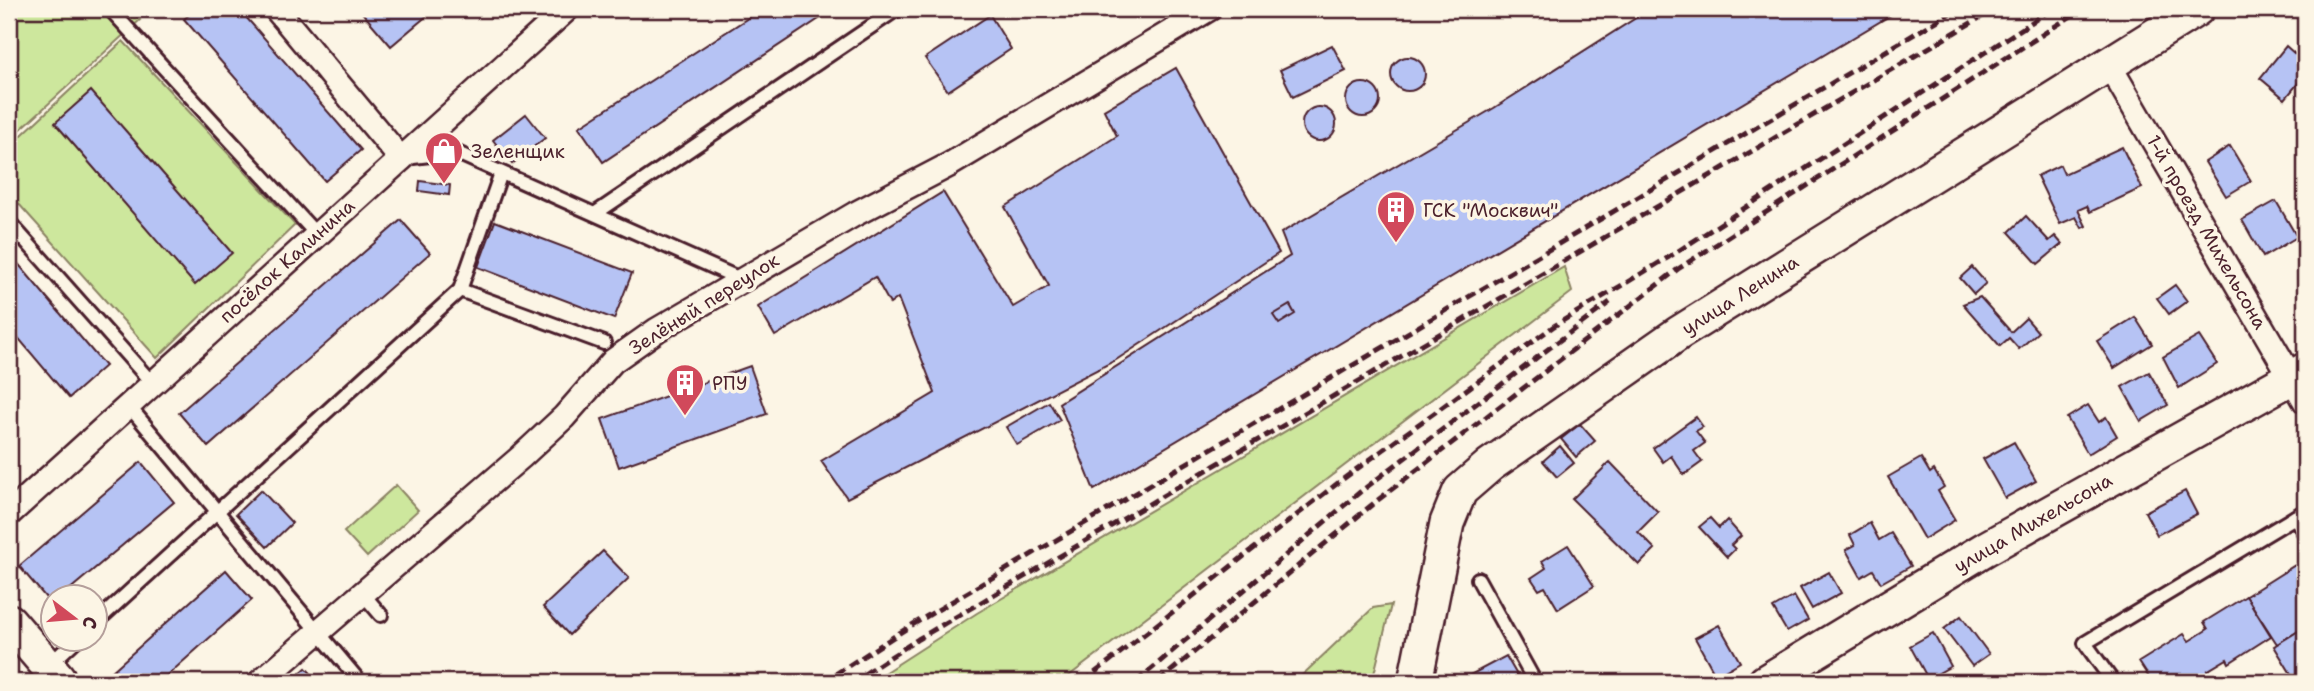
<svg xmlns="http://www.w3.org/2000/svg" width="2314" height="691" viewBox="0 0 2314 691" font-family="'Shantell Sans',sans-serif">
	<rect width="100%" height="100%" fill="#fcf5e5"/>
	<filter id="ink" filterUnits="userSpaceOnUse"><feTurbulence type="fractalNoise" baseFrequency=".0143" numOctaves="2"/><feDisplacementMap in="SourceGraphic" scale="14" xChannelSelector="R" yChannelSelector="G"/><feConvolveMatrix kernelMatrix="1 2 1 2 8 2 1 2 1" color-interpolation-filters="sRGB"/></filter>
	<g filter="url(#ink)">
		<g fill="#cde79d" stroke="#8c8364" stroke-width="2" fill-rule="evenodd">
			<polygon points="9,9 130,9 140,20 9,140"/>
			<path d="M123,41l172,184 -138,133 -148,-165v-46zM91,92l104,192 -140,-161z"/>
			<polygon points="1564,267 1572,292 1061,682 870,682 977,613"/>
			<polygon points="396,485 418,510 367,557 344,532"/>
			<polygon points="1391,605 1372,682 1295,682 1373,608"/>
		</g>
		<g fill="#b6c3f4" stroke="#4a1f2b" stroke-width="2">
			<polygon points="196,9 239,9 361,150 325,181 184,19"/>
			<polygon points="359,9 435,9 391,46"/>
			<polygon points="762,9 834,9 603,162 579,127"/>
			<polygon points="1650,9 1901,9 1094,490 1059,403 1290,256 1281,233 1494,108"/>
			<polygon points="990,15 1011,49 948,91 925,58"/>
			<polygon points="1332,45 1346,71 1293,97 1280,70"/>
			<polygon points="2286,46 2305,63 2305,75 2285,99 2260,78"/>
			<circle cx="1408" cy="74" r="17"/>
			<polygon points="1176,68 1279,253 1116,360 847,498 821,461 935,393 898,298 890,304 875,277 775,336 758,307 943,192 1013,307 1049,286 1005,207 1117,136 1104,110"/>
			<circle cx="1363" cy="100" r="17"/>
			<polygon points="91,91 232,253 195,285 55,123"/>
			<circle cx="1319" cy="124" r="17"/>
			<polygon points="526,114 545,138 512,164 493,140"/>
			<polygon points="2230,146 2251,181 2226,196 2205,162"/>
			<polygon points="2122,147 2142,188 2090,212 2087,206 2078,210 2086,226 2082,228 2076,217 2060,224 2037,176 2060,165 2064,174"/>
			<polygon points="420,181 450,185 449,195 419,191"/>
			<polygon points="2276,201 2297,237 2263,257 2242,220"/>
			<polygon points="2026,216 2049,241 2055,236 2062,244 2038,264 2009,232"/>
			<polygon points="401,220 430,253 208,447 179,413"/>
			<polygon points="495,221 632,273 614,319 478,267"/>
			<polygon points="9,253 105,366 69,398 9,327"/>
			<polygon points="1972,267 1986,283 1974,294 1960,278"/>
			<polygon points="2175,285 2187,301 2169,314 2157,298"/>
			<polygon points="1980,297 2011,332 2026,318 2038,332 2019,349 2009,338 2000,346 1963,304"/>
			<polygon points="1290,305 1295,314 1279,324 1273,315"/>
			<polygon points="2135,317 2152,344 2114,368 2097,341"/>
			<polygon points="2199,336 2217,364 2179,388 2163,357"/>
			<polygon points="750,366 767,414 619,467 602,419"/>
			<polygon points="2149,372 2168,405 2141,421 2122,387"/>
			<polygon points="1049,402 1060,420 1017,445 1006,427"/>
			<polygon points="2088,405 2099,422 2106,417 2117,436 2088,454 2067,418"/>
			<polygon points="1696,417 1703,427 1696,431 1705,443 1694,451 1702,462 1684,475 1671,456 1663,462 1653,448"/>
			<polygon points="1580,424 1595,441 1576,457 1561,439"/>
			<polygon points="2014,442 2036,481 2005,498 1983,459"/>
			<polygon points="1560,446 1574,463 1557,477 1543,461"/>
			<polygon points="1921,458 1930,473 1934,470 1944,487 1938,491 1955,520 1924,539 1888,477"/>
			<polygon points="141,462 174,502 62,596 52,596 52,605 19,566"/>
			<polygon points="1610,462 1658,512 1638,532 1655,549 1639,565 1572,499"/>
			<polygon points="261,490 292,523 267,547 236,514"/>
			<polygon points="2185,491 2197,514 2157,535 2145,512"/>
			<polygon points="1710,518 1719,528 1727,520 1741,536 1731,545 1735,549 1727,557 1699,527"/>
			<polygon points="1870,523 1879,540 1891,533 1911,566 1881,583 1873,570 1861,577 1846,550 1855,545 1850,535"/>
			<polygon points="1568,545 1594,586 1558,609 1545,587 1539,590 1531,578 1546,568 1542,561"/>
			<polygon points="603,551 629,578 569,635 543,607"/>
			<polygon points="2303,560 2305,627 2277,644 2246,596"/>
			<polygon points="226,570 252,600 160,682 103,682 102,680"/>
			<polygon points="1829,572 1841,593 1812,609 1800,588"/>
			<polygon points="1794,596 1808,620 1787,632 1773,608"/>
			<polygon points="2246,596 2271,636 2229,663 2227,659 2207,671 2209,675 2197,682 2152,682 2139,662 2184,634 2189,641 2208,629 2204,622"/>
			<polygon points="1961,616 1989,654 1972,666 1944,629"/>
			<polygon points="1719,625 1740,662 1716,676 1695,638"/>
			<polygon points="2305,627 2305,682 2296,682 2274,646"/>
			<polygon points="1933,633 1951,666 1928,679 1910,646"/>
			<polygon points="1506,656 1521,682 1457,682"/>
			<polygon points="306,668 319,682 290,682"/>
		</g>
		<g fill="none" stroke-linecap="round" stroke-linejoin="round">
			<defs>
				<g id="lane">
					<polyline points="110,9 317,235"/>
					<polyline points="405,158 455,152 740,279"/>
					<polyline points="596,213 897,9"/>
					<polyline points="9,222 152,383"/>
					<polyline points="460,290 604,343"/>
					<polyline points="128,405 360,682"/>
					<polyline points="2295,517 2305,534"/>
					<polyline points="1478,579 1535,682"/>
					<polyline points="363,594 381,615"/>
					<polyline points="94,624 460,290 501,173"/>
					<polyline points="48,666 78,638"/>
					<polyline points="2113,682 2085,643 2305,511"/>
				</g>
				<g id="street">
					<polyline points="276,9 401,159"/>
					<polyline points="2108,63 2305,401"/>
					<polyline points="9,514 567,9"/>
					<polyline points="260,682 521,457 564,417 613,361 657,330 855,214 949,165 1209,9"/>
				</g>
				<g id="secondary">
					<polyline points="9,621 58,678 53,682"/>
					<polyline points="1415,682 1447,523 1460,491 1490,465 1679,333 2197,9"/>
					<polyline points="1765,682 1985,549 2305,370"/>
				</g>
			</defs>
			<use href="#lane" stroke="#4a1f2b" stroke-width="18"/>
			<use href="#street" stroke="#4a1f2b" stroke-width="28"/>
			<use href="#secondary" stroke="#4a1f2b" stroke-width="38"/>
			<use href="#lane" stroke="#fcf5e5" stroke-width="12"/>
			<use href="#street" stroke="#fcf5e5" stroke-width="23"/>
			<use href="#secondary" stroke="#fcf5e5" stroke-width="33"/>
			<g stroke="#4a1f2b" stroke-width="5" stroke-dasharray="10 5" stroke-linecap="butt">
				<polyline points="823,682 912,625 1957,9"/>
				<polyline points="852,682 918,639 1995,9"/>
				<polyline points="1083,682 1343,479 1554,326 1669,257 2052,9"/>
				<polyline points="1136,682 1360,492 1610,302"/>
				<polyline points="1158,682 1374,503 1678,269 2082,9"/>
			</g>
		</g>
	</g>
	<defs>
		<symbol id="shop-pin" viewBox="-11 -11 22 30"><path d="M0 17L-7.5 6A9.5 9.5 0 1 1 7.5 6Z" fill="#d1495b" stroke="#fcf5e5"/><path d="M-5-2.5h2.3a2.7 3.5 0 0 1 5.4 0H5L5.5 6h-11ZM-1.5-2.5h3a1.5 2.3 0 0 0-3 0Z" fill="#fff"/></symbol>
		<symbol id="building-pin" viewBox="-11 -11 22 30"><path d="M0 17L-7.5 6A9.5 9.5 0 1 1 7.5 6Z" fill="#d1495b" stroke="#fcf5e5"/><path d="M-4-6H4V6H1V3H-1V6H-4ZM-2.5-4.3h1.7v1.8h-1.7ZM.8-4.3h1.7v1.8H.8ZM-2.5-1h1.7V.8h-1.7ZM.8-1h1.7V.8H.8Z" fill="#fff"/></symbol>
	</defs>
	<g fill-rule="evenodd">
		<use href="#shop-pin" x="422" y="129" width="44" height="60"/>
		<use href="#building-pin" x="1374" y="188" width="44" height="60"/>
		<use href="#building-pin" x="663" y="361" width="44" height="60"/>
	</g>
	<g text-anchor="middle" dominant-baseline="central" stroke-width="7" stroke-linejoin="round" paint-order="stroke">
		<g font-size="19" fill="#4a1f2b" stroke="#fcf5e5" text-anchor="start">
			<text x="471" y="151">Зеленщик</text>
			<text x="1423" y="210">ГСК "Москвич"</text>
			<text x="712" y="383">РПУ</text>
		</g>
		<g font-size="19" fill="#4a1f2b" stroke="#fcf5e5">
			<text transform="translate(2207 232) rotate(60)">1-й проезд Михельсона</text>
			<text transform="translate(287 261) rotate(-42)">посёлок Калинина</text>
			<text transform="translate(1740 295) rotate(-32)">улица Ленина</text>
			<text transform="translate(704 304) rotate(-32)">Зелёный переулок</text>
			<text transform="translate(2033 523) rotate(-30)">улица Михельсона</text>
		</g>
	</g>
	<rect width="2314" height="691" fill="none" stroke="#fcf5e5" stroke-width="35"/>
	<rect x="18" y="18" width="2279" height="656" fill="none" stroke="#4a1f2b" stroke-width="2.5" filter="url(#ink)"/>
	<g transform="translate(74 618) rotate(106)"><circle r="33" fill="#fcf5e5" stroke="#b59f9b" stroke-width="2"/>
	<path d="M0-5L12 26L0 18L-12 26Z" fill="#d1495b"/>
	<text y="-10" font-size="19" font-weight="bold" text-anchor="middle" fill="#4a1f2b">С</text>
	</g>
</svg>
